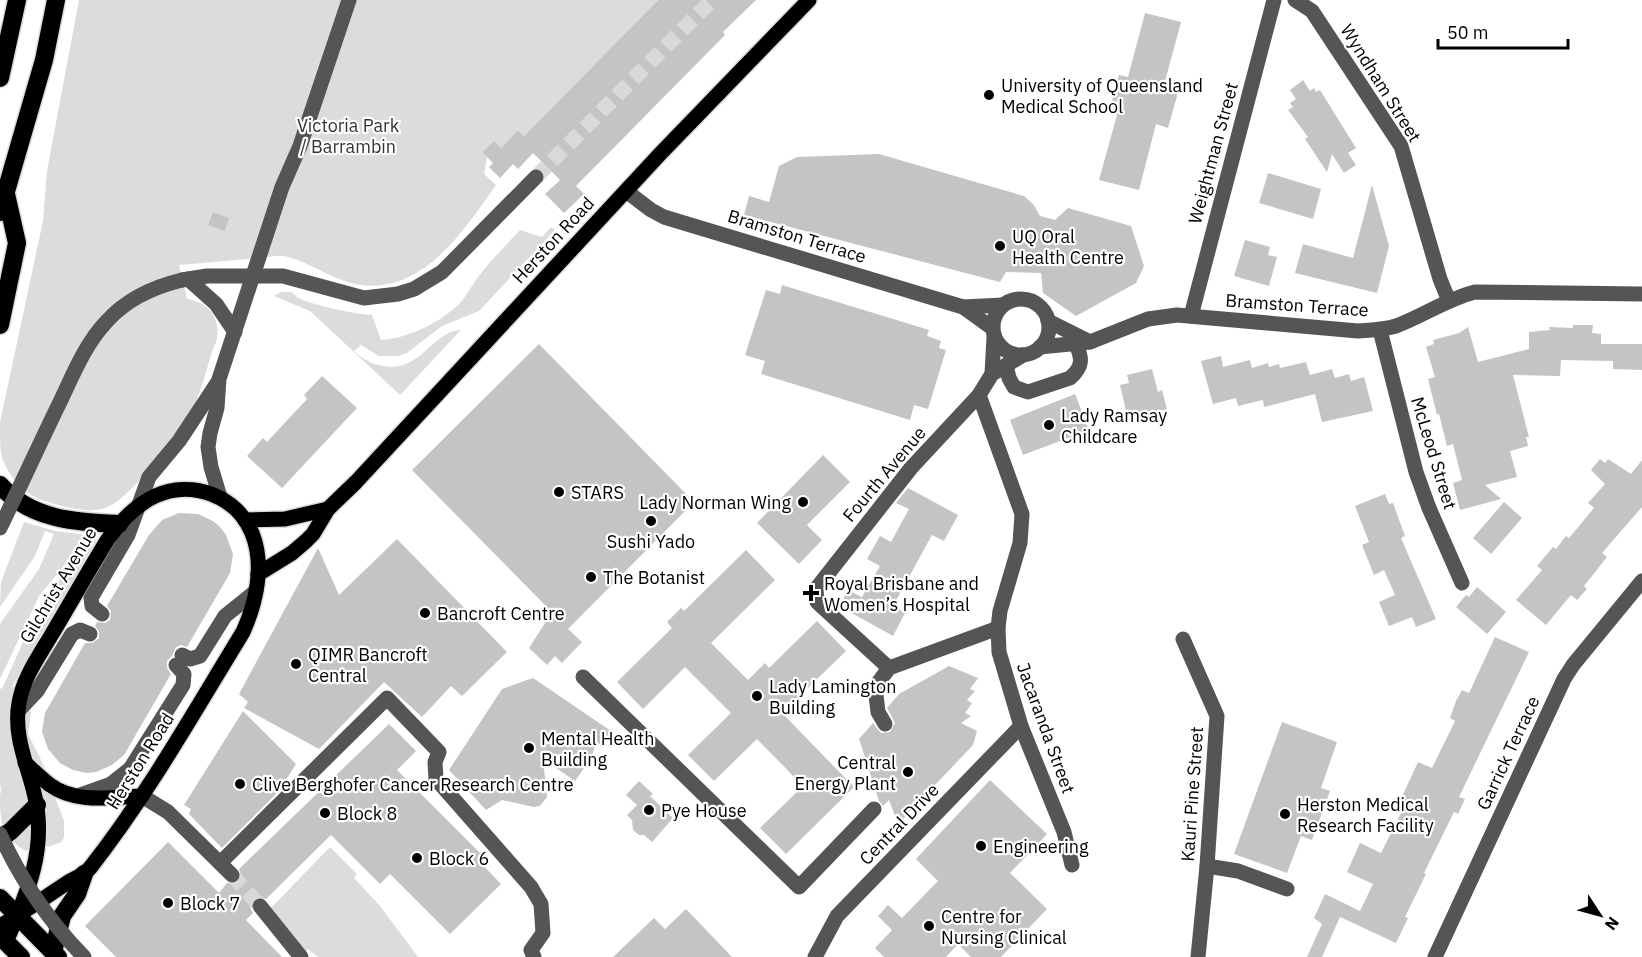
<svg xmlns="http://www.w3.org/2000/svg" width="1642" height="957" viewBox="0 0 1642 957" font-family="'IBM Plex Sans',sans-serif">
	<rect width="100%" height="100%" fill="#fff"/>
	<g fill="#dcdcdc">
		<path d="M79,0h579l-134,136 -6,-6 -17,18 -7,-7 -12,11 5,5 -3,17 12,11c-33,47 -77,115 -145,98 -22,-6 -41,-20 -63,-26 -7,-3 -19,0 -27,1 -27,2 -55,5 -82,7l8,34c20,3 33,17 30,38 0,5 -3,8 -4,12 -6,18 -10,36 -17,53 -12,26 -64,97 -91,106 -19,6 -44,-2 -63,-8 -19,-6 -36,-27 -41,-46 -1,-10 -1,-22 -1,-32l43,-201 4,-50z"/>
		<path d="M551,227l4,3 -76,81 -37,15 -35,27 -9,3h-19l-18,-11 -7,6c8,8 18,13 29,15 38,7 49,-35 78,-36l-61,65 -90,-84 -36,-15 7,-4h10c3,1 4,3 6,5 9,7 63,18 75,18l9,25c27,-2 56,-16 76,-34 10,-9 16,-24 25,-34 12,-15 25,-28 38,-42l22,7z"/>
		<polygon points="24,522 55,531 87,535 86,539 39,596 0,679 0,624 39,569 54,534 45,531 35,556 0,607 1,582"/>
		<path d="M95,537l1,4 -74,127 -10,19 14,4 5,23 -3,20 14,28 22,59v16l-2,5 -14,5 -4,-4h-7l-11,8c-24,-14 -26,-27 -26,-53 0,-6 2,-8 0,-14v-96l2,1 35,-78 7,-12z"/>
		<polygon points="330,847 357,874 354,878 380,906 418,957 318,957 308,949 301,955 271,908"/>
	</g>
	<g fill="#c4c4c4">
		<polygon points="658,0 756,0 723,32 725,35 576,186 584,194 564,213 545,194 560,180 533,153 518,169 513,164 500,178 489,167 493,163 482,152 494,141 501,148 518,130 524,136"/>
		<polygon points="1145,13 1181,22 1164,85 1179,89 1168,128 1156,124 1139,190 1099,180 1117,115 1109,113 1119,75 1128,77"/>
		<polygon points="1303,80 1310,91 1314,88 1316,92 1320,90 1356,148 1348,153 1356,165 1344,173 1332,154 1327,172 1305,139 1308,137 1288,110 1293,107 1290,103 1296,99 1290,90"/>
		<polygon points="879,154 1024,196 1033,204 1040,216 1055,220 1068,208 1131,226 1144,266 1136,283 1076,316 1043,293 1041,273 1006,272 1000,282 744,215 749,196 769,202 779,166 797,157"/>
		<polygon points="1268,173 1321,189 1313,219 1259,203"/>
		<polygon points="1372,185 1389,246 1377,293 1295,273 1303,244 1353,258"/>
		<polygon points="213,212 229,218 225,231 208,225"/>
		<polygon points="1245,240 1270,247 1268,255 1277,257 1269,286 1234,276"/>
		<polygon points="782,285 929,330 927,336 941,341 939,348 946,350 928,409 914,405 910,420 761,374 765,361 745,355 766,290 780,294"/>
		<polygon points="1573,325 1593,325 1592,333 1601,334 1601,344 1642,344 1642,370 1613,369 1613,361 1561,360 1560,376 1513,375 1529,437 1526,437 1528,446 1510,451 1517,477 1485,485 1501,499 1460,510 1453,483 1462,480 1453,444 1447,446 1439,414 1437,415 1428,379 1435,377 1426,347 1434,344 1433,340 1459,333 1468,327 1478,362 1529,349 1529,332 1550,330 1549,327 1573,328"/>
		<polygon points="539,344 694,502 568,629 582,642 562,663 555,656 547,665 529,648 545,623 535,615 545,605 412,470"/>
		<polygon points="1221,356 1223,367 1250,360 1252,368 1268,363 1269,367 1279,364 1280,368 1306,362 1310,375 1332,369 1335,378 1349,374 1351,381 1364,377 1373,411 1322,422 1315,394 1264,407 1263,400 1238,406 1236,398 1213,404 1201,361"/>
		<polygon points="1152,369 1158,392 1162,390 1167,409 1128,419 1120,385 1129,383 1127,375"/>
		<polygon points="322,376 357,408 282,488 247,456 263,438 267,442 307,399 304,395"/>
		<polygon points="1075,394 1089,430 1023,455 1010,420"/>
		<polygon points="823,455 850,482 807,525 822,540 799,564 757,523"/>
		<polygon points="1600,459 1605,463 1608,459 1631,474 1642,460 1642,507 1602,553 1607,557 1584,586 1587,589 1577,600 1571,595 1546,625 1516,600 1542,570 1537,566 1553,547 1556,549 1566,536 1569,538 1594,508 1588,503 1605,484 1591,470"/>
		<polygon points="908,488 958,515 944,541 932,535 893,606 905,613 893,636 839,606 848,590 862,597 880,566 867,559 880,536 891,542 909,509 896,503"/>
		<polygon points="1385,494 1389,504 1393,503 1405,536 1401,538 1436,619 1416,627 1412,617 1389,626 1379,602 1395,595 1384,570 1374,575 1362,545 1369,542 1355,506"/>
		<polygon points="1504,502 1522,518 1491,554 1473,538"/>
		<polygon points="179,513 198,514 213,521 220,527 226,535 233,554 230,573 187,647 181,645 176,647 172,656 167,661 167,668 171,674 124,755 112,765 96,772 87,773 73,770 60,763 48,749 42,732 45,713 85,643 92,643 99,638 99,632 95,626 97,622 105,623 110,620 111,611 107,606 149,535 162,520"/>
		<polygon points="397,539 507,652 462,696 451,686 422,717 384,682 319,749 244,708 248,702 239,694 318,548 339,595"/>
		<polygon points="746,550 775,580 711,643 748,680 765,663 769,668 817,621 846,651 782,713 854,787 786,854 760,828 803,786 757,739 714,781 688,755 731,713 685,667 643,709 617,682 672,628 667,622 681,608 684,611"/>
		<polygon points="1477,587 1506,612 1487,634 1456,607 1466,595 1469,597"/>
		<polygon points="1495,637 1529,652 1459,797 1465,799 1458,814 1454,812 1424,873 1426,874 1405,917 1408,918 1396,943 1340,917 1322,957 1307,957 1322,924 1314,918 1325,894 1360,911 1373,884 1347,872 1360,843 1381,853 1401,813 1396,810 1418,762 1432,768 1455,721 1450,718 1456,701 1462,690 1469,693"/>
		<polygon points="949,666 978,678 970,689 975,691 967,700 972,703 965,713 971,716 961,723 977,731 973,745 898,824 889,800 883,806 879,801 859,739 873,723 881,733 890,732 895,723 887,708 899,694"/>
		<polygon points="533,678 611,731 603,744 595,744 593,753 584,760 586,765 575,781 543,759 547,797 540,806 534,807 502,800 486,810 449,770 502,689"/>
		<polygon points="243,711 296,764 279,791 222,848 189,814 191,809 184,805"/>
		<polygon points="1282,722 1337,742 1321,788 1330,791 1312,840 1301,836 1287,873 1234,854"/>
		<polygon points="389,724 416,751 397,770 482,855 478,860 501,884 450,934 390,874 380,884 331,835 266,899 258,897 251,902 250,907 253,913 246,920 282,957 116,957 85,926 168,842 219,893 227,883 234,884 238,882 242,877 239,869"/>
		<polygon points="990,780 1047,834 1010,873 1047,909 1001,957 971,957 958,944 946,957 884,957 875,948 892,930 878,916 888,905 902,918 938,881 916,859"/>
		<polygon points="639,781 653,794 650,796 673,818 652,842 644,835 639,835 633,830 632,820 627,815 637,805 626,795"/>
		<polygon points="686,909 732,957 613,957 654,918 665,929"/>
	</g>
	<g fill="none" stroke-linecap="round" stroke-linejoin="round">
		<g stroke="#d9d9d9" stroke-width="15" stroke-dasharray="15 8" stroke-linecap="butt">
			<polyline points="536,177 712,0"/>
			<polyline points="232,875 260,906"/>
		</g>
		<defs>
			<g id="major">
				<polyline points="245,520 285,519 328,509"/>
				<polyline points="258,574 292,553 306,541 313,534 328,509 356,482 660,154 809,0"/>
				<path d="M25,763c8,7 16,15 25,22 26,19 62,12 92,11"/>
				<path d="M0,926c24,-14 47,-30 70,-45 8,-4 14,-6 20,-13 58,-74 104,-156 153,-236 13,-29 22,-67 9,-99 -15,-37 -60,-54 -97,-37 -19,9 -35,26 -47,43 -19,31 -37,63 -56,95 -13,22 -29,44 -33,69 -6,34 9,62 16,94 12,53 -8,97 -29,145"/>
			</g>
			<g id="highway">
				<polyline points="0,78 17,0"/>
				<polyline points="0,212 44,60 56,0"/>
				<polyline points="0,325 17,243 6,194"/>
				<path d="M0,485c31,35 75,37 119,39"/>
				<polyline points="0,839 11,831 37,805"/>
				<polyline points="0,898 58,957"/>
				<polyline points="0,936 21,957"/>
				<polyline points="53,952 62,916 77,894 84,874"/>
			</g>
		</defs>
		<use href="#major" stroke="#dbdbdb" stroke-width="18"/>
		<use href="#highway" stroke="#dbdbdb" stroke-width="21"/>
		<g stroke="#555" stroke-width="15">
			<polyline points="1295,0 1312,11 1401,146 1440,279 1449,301"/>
			<polyline points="626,191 651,210 664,217 963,307 992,328"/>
			<polyline points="188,279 216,304 235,332"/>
			<polyline points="182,280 207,276 283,276 364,298 398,294 414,289 442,272 536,177"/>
			<circle cx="1021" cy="327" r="28"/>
			<polyline points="963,307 1003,305"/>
			<polyline points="1191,316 1274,0"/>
			<polyline points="1048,321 1090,342"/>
			<polyline points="1380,330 1416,472 1429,508 1462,583"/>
			<path d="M1040,347l50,-5 58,-23 29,-4 181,16c13,-1 25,-1 38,-5 27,-10 51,-27 79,-34l167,2"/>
			<path d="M1006,365l3,13 5,9 14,5 42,-14c13,-11 13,-20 5,-35"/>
			<polyline points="992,374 994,337"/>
			<polyline points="979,395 1022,514 1020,543 1000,611 998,628 999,652 1021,726 1064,832 1072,865"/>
			<polyline points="220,497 211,467 208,447 210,433 217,408 219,379 282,187 300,146 349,0"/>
			<polyline points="102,614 92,606 91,598 128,535 149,477 179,441 218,382"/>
			<polyline points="1183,639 1217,716 1207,866 1198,957"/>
			<polyline points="182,655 190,659 200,656 225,616 256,591"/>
			<polyline points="889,668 817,602 816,589 911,468 979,395 992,374 1023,355"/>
			<polyline points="583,677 799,887 874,809"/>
			<polyline points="18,711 37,691 72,634 80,630 90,634"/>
			<polyline points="885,724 878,712 875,687 889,668 998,628"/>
			<polyline points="80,795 111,784 130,769 183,685 184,674 176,665"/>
			<polyline points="142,796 168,812 232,875"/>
			<polyline points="220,863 387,698 439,752 435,762 436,779 531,887 541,904 543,933 531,950 534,957"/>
			<polyline points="1207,866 1238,871 1287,889"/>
			<polyline points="260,906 301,957"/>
			<polyline points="815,957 837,916 1021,726"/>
			<polyline points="1435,957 1564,679 1573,665 1642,581"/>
		</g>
		<use href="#major" stroke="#000" stroke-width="15"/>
		<use href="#highway" stroke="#000" stroke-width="18"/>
		<g stroke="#555" stroke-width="15">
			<path d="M0,528c20,-41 39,-83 59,-124 14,-29 26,-60 48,-83 20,-22 46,-34 75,-41"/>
			<path d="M0,834c21,46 49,87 84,123"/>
		</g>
	</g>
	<g fill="#000" stroke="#fff" stroke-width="2">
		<circle cx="989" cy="95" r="6"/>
		<circle cx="1000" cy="246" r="6"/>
		<circle cx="1049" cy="425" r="6"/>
		<circle cx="559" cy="492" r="6"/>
		<circle cx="803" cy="502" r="6"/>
		<circle cx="651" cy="521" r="6"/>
		<circle cx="591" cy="577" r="6"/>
		<path d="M808 584h6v6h6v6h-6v6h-6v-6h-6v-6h6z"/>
		<circle cx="425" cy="613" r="6"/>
		<circle cx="296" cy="664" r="6"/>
		<circle cx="757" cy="696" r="6"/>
		<circle cx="529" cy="748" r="6"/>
		<circle cx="908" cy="772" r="6"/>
		<circle cx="240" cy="784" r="6"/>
		<circle cx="649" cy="810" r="6"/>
		<circle cx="325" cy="813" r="6"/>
		<circle cx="1285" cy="814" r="6"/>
		<circle cx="981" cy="846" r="6"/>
		<circle cx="417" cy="858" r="6"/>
		<circle cx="168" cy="903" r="6"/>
		<circle cx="929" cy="926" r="6"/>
	</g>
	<g text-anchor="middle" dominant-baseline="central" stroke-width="4.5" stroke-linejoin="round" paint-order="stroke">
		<g font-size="18" fill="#000" stroke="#fff">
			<text transform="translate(1381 83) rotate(58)">Wyndham Street</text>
			<text transform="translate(1213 153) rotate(-75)">Weightman Street</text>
			<text transform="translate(797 236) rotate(17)">Bramston Terrace</text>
			<text transform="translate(553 240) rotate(-47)">Herston Road</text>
			<text transform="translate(1297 305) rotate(4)">Bramston Terrace</text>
			<text transform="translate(1434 453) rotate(73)">McLeod Street</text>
			<text transform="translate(884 474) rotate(-50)">Fourth Avenue</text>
			<text transform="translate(58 585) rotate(-59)">Gilchrist Avenue</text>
			<text transform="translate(1046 728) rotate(70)">Jacaranda Street</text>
			<text transform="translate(1508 753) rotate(-65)">Garrick Terrace</text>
			<text transform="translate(140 761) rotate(-58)">Herston Road</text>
			<text transform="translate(1192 794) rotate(-86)">Kauri Pine Street</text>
			<text transform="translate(899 824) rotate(-46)">Central Drive</text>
		</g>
		<g font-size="18" fill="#000" stroke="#fff" text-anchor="start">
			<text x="1001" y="85">University of Queensland<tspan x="1001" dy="21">Medical School</tspan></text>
			<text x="1012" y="236">UQ Oral<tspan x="1012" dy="21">Health Centre</tspan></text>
			<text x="1061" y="415">Lady Ramsay<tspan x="1061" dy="21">Childcare</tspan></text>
			<text x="571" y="492">STARS</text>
			<text x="791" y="502" text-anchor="end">Lady Norman Wing</text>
			<text x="651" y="541" text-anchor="middle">Sushi Yado</text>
			<text x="603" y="577">The Botanist</text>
			<text x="824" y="583">Royal Brisbane and<tspan x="824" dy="21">Women’s Hospital</tspan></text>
			<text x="437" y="613">Bancroft Centre</text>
			<text x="308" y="654">QIMR Bancroft<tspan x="308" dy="21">Central</tspan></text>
			<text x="769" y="686">Lady Lamington<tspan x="769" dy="21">Building</tspan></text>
			<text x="541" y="738">Mental Health<tspan x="541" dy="21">Building</tspan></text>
			<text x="896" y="762" text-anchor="end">Central<tspan x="896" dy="21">Energy Plant</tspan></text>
			<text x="252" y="784">Clive Berghofer Cancer Research Centre</text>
			<text x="1297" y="804">Herston Medical<tspan x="1297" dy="21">Research Facility</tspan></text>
			<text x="661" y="810">Pye House</text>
			<text x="337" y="813">Block 8</text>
			<text x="993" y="846">Engineering</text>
			<text x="429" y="858">Block 6</text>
			<text x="180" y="903">Block 7</text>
			<text x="941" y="916">Centre for<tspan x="941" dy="21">Nursing Clinical</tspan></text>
		</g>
		<g font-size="18" fill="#333" stroke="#fff">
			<text x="348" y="125">Victoria Park<tspan x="348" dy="21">/ Barrambin</tspan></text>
		</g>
	</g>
	<g transform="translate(1600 915) rotate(126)" stroke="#ffffff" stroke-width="4.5" paint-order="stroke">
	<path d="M0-4.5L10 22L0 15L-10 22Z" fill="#000000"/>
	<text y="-9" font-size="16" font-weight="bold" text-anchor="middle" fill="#000000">N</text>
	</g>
	<path d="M1438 39v9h130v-9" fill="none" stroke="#000000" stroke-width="3"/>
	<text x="1447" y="39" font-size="18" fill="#000000" stroke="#ffffff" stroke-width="4.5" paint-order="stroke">50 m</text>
</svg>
